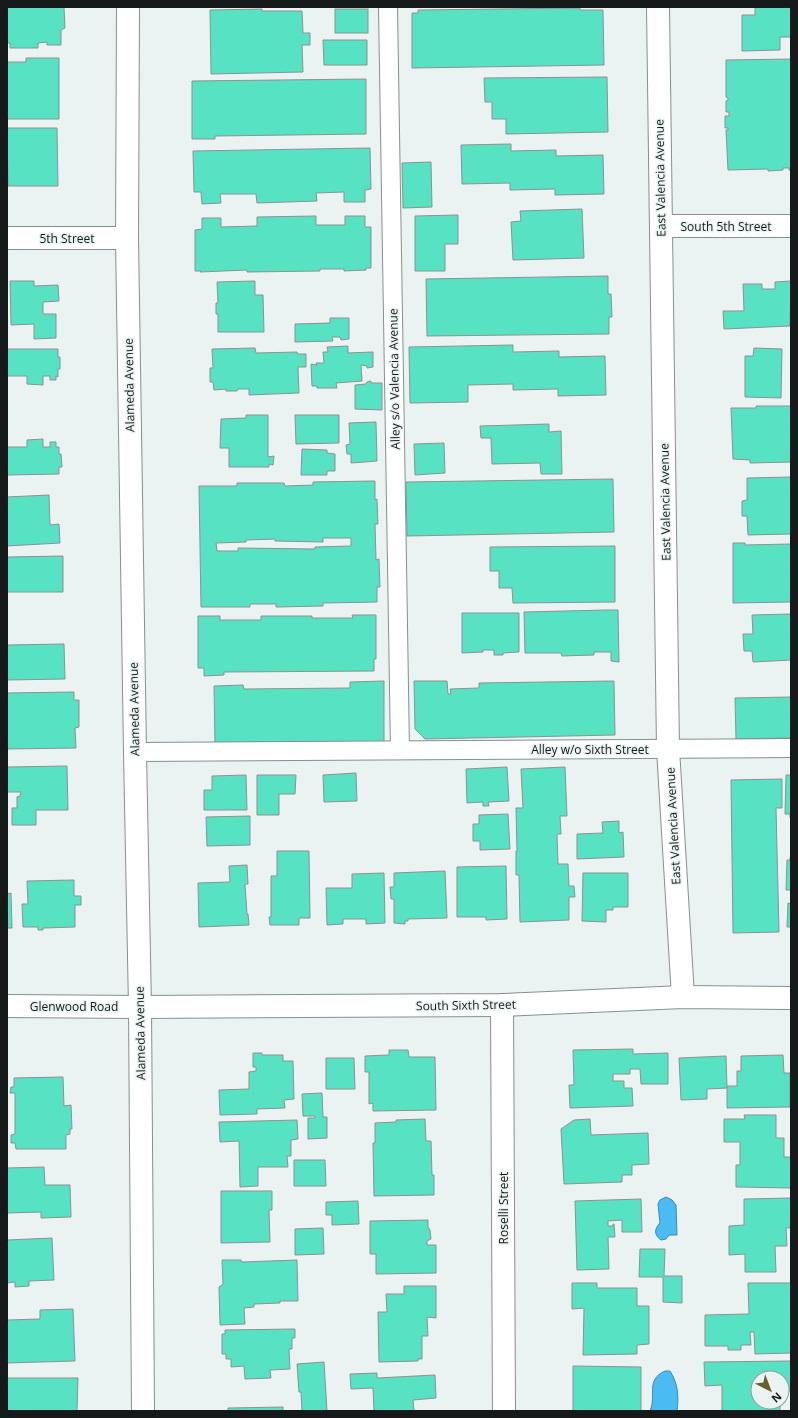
<svg xmlns="http://www.w3.org/2000/svg" width="798" height="1418" viewBox="0 0 798 1418" font-family="'Open Sans',sans-serif">
	<rect width="100%" height="100%" fill="#eaf2f2"/>
	<g fill="#4abbf3" stroke="#3a8ab2">
		<path d="M666,1197l6,3 4,5 1,30h-8l-3,4 -5,1c-7,-5 -7,-11 -1,-17l-2,-19 2,-4z"/>
		<path d="M665,1371h5c8,12 9,26 7,40h-27c7,-16 -5,-31 15,-40z"/>
	</g>
	<g fill="#56e2c3" stroke="#8c9391" fill-rule="evenodd">
		<polygon points="7,7 64,7 65,28 61,30 61,45 47,45 47,42 38,43 38,48 10,48 10,43 7,43"/>
		<polygon points="755,7 791,7 791,37 780,37 780,50 742,51 742,15 755,15"/>
		<polygon points="580,8 580,10 603,10 604,65 412,68 412,13 418,13 418,10"/>
		<polygon points="262,9 262,11 302,11 303,33 310,33 310,45 302,45 303,72 211,74 210,10"/>
		<rect x="335" y="9" width="33" height="24"/>
		<polygon points="323,40 367,40 367,65 324,65"/>
		<polygon points="26,58 59,58 59,119 7,119 7,62 26,62"/>
		<polygon points="791,59 791,170 789,170 789,168 783,168 783,170 768,171 768,169 728,170 726,130 728,130 728,128 725,128 725,116 729,116 729,112 726,112 726,101 728,100 728,98 726,97 726,60"/>
		<polygon points="607,77 608,132 506,134 506,119 492,119 492,102 485,102 484,78"/>
		<polygon points="366,79 366,134 215,136 215,139 192,139 192,81"/>
		<polygon points="7,128 57,128 58,186 8,186"/>
		<polygon points="511,144 511,151 556,150 556,156 603,155 604,194 555,195 555,189 510,190 510,183 462,184 461,145"/>
		<polygon points="370,148 371,189 365,190 365,202 344,202 344,192 316,193 317,201 257,203 256,194 220,194 221,203 202,204 201,192 194,192 193,151"/>
		<polygon points="431,162 432,207 403,208 402,163"/>
		<polygon points="582,209 584,258 513,260 511,222 521,221 520,211"/>
		<polygon points="458,215 458,244 445,244 445,271 415,271 415,216"/>
		<polygon points="316,216 316,225 345,225 345,216 365,216 365,227 371,227 371,268 366,268 366,270 344,271 344,269 320,269 320,271 247,272 247,270 200,272 201,271 195,271 195,230 202,229 202,218 221,218 221,227 257,226 257,217"/>
		<polygon points="608,276 608,294 611,294 612,317 609,317 609,334 427,336 426,279"/>
		<polygon points="10,281 34,281 34,286 58,285 59,301 43,302 43,314 56,314 56,338 34,339 34,324 11,325"/>
		<polygon points="255,281 255,295 263,295 264,332 218,332 218,314 216,314 216,303 218,303 217,282"/>
		<polygon points="791,281 790,326 724,329 723,311 744,311 743,284 762,284 762,289 775,289 775,282"/>
		<polygon points="330,318 349,318 349,339 341,340 340,337 332,337 333,341 295,342 295,324 330,323"/>
		<polygon points="513,345 513,352 559,351 559,357 605,356 606,395 558,396 558,389 513,390 513,384 468,385 468,402 410,403 409,347"/>
		<polygon points="348,346 348,353 373,352 373,367 367,368 367,366 361,365 362,381 336,383 337,388 317,388 317,386 312,386 311,364 317,365 316,363 324,363 323,352 328,352 327,347"/>
		<polygon points="255,348 256,353 297,352 298,354 306,354 306,367 298,367 299,393 249,395 249,389 238,389 237,391 226,391 226,389 214,390 213,382 210,382 210,368 213,368 212,349"/>
		<polygon points="754,348 782,349 781,398 745,397 745,356 753,356"/>
		<polygon points="7,349 58,349 58,357 60,357 60,369 58,369 58,377 56,376 56,380 50,380 50,376 43,376 43,385 27,384 27,376 7,376"/>
		<polygon points="371,381 371,383 382,383 382,410 355,409 355,385 366,384 367,382"/>
		<polygon points="756,406 791,406 791,462 750,463 750,460 733,459 731,408 756,408"/>
		<polygon points="246,415 268,415 268,457 274,456 273,465 269,464 269,467 229,467 229,448 220,448 221,419 246,418"/>
		<polygon points="295,415 339,415 339,443 296,444"/>
		<polygon points="376,422 377,461 351,463 351,454 347,454 346,445 350,444 349,423"/>
		<polygon points="549,424 549,432 561,431 562,474 541,474 540,463 492,464 491,438 481,438 480,426"/>
		<polygon points="43,439 43,447 50,447 50,442 56,442 56,447 59,447 59,454 61,454 62,467 59,467 59,474 7,475 7,447 27,447 27,440"/>
		<polygon points="444,443 445,473 415,475 414,444"/>
		<polygon points="302,449 327,450 327,453 335,454 335,471 327,471 327,475 301,475"/>
		<polygon points="791,477 791,534 748,535 747,516 742,516 742,501 747,500 747,478"/>
		<polygon points="613,479 614,532 407,536 406,482"/>
		<path d="M375,481v19l2,-1 1,25h-3l1,36 3,-1 1,28h-3v15l-54,1v3l-47,1v-3h-26v3h-49l-2,-121h38v-3h47l1,3 28,-1v-3zM323,538h28v8l-36,1v2l-77,-1v3h-21l-1,-8 30,-1v-2l29,-1v2l48,1z"/>
		<polygon points="49,495 50,525 59,524 60,543 7,546 7,497"/>
		<polygon points="733,543 745,543 745,545 791,544 791,602 733,603"/>
		<polygon points="615,546 615,602 513,603 512,588 499,588 499,571 490,571 490,547"/>
		<polygon points="63,556 63,592 7,592 7,557"/>
		<polygon points="606,610 618,610 619,662 611,661 611,652 594,652 594,655 562,656 561,653 525,653 524,612"/>
		<polygon points="462,613 519,613 519,652 503,653 503,655 494,655 494,650 483,650 483,652 462,653"/>
		<polygon points="791,614 791,660 753,662 752,651 744,651 743,634 753,634 752,615"/>
		<polygon points="352,615 376,615 376,659 374,659 374,671 224,672 224,675 204,676 204,668 198,668 198,616 220,616 220,620 261,620 261,616 312,616 312,618 353,618"/>
		<polygon points="64,644 65,679 7,680 7,645"/>
		<polygon points="384,681 384,744 215,746 214,686 243,685 244,689 350,688 350,682"/>
		<polygon points="414,681 447,681 448,694 451,694 450,689 479,688 479,683 614,681 615,735 425,739 415,729"/>
		<polygon points="74,692 74,700 79,700 79,727 75,728 76,748 7,749 7,693"/>
		<polygon points="791,697 791,738 736,739 735,698"/>
		<polygon points="67,766 68,810 36,810 36,825 12,825 12,808 17,808 17,797 20,796 21,792 7,792 7,767"/>
		<polygon points="507,767 509,801 488,802 489,806 483,806 483,802 467,803 466,769"/>
		<polygon points="565,767 567,816 560,816 561,834 557,834 558,864 568,864 569,886 574,886 575,897 569,897 569,920 520,922 519,875 516,875 516,851 517,851 516,808 523,808 521,769"/>
		<polygon points="356,773 357,801 324,802 323,775"/>
		<polygon points="246,775 247,810 204,810 204,790 212,790 212,776"/>
		<polygon points="257,775 296,775 295,794 279,794 279,815 257,815"/>
		<polygon points="786,775 791,775 791,818 790,818 790,814 785,814"/>
		<polygon points="782,779 782,808 776,808 779,932 733,933 731,780"/>
		<polygon points="508,814 510,849 480,850 480,841 473,841 473,824 479,824 479,815"/>
		<polygon points="250,816 250,845 207,846 206,817"/>
		<polygon points="619,821 619,833 623,832 624,857 577,859 577,834 603,833 602,822"/>
		<polygon points="277,851 309,851 310,918 299,918 299,925 270,925 269,917 271,917 271,876 277,876"/>
		<polygon points="790,857 791,857 791,890 786,890 787,860 790,860"/>
		<polygon points="247,865 248,884 245,884 247,914 248,914 249,925 199,927 198,883 230,882 229,866"/>
		<polygon points="506,866 507,919 486,920 486,917 457,917 457,867"/>
		<polygon points="445,871 447,918 408,919 408,921 405,921 405,924 394,923 394,899 391,899 390,887 394,887 394,873"/>
		<polygon points="384,873 385,923 366,924 366,919 343,919 343,924 327,925 326,888 352,888 352,874"/>
		<polygon points="583,873 628,873 628,907 613,907 613,910 606,910 606,922 582,921"/>
		<polygon points="74,880 74,896 81,896 81,905 75,905 75,927 43,928 43,930 38,930 38,927 23,927 22,904 28,904 27,881"/>
		<polygon points="11,893 12,928 7,928 7,894"/>
		<polygon points="788,903 791,904 791,927 787,927"/>
		<polygon points="633,1049 633,1054 668,1053 668,1084 641,1084 640,1069 630,1069 630,1074 613,1074 613,1081 624,1081 624,1088 632,1088 633,1106 570,1108 569,1085 574,1085 573,1050"/>
		<polygon points="389,1050 408,1050 409,1057 435,1057 436,1110 373,1111 373,1103 369,1104 369,1072 365,1072 365,1056 389,1055"/>
		<polygon points="253,1053 262,1053 262,1055 283,1055 283,1061 293,1061 294,1099 284,1100 285,1108 257,1109 257,1114 220,1115 219,1090 249,1089 249,1072 256,1071 256,1067 253,1067"/>
		<polygon points="783,1055 784,1073 790,1073 790,1107 727,1108 727,1086 737,1086 737,1071 741,1071 741,1056"/>
		<polygon points="726,1056 727,1088 707,1089 707,1099 681,1100 679,1058"/>
		<polygon points="326,1058 354,1058 355,1089 326,1089"/>
		<polygon points="63,1077 64,1106 71,1105 72,1129 70,1129 70,1134 66,1135 66,1149 16,1149 15,1143 11,1143 11,1135 15,1134 15,1093 10,1093 11,1087 14,1087 14,1078"/>
		<polygon points="322,1093 323,1117 327,1117 327,1138 308,1139 308,1118 315,1118 315,1116 303,1116 302,1094"/>
		<polygon points="744,1115 776,1115 776,1138 784,1138 784,1157 791,1157 791,1188 736,1187 736,1165 740,1165 740,1142 724,1142 724,1119 745,1119"/>
		<polygon points="425,1119 426,1141 431,1141 432,1175 434,1175 434,1195 374,1196 373,1143 375,1143 375,1123 396,1122 396,1120"/>
		<polygon points="590,1119 591,1135 648,1133 649,1164 632,1165 632,1175 622,1175 622,1182 564,1184 561,1129 574,1120"/>
		<polygon points="297,1120 298,1139 291,1140 291,1156 287,1156 288,1167 258,1167 258,1186 240,1187 239,1141 220,1142 219,1122"/>
		<polygon points="294,1160 325,1160 326,1186 294,1186"/>
		<polygon points="44,1167 45,1185 70,1185 71,1217 41,1218 41,1212 7,1213 7,1168"/>
		<polygon points="221,1191 272,1191 272,1210 269,1210 270,1242 221,1243"/>
		<polygon points="791,1198 791,1228 786,1228 787,1246 775,1246 776,1272 745,1272 745,1254 729,1255 729,1226 744,1225 744,1199"/>
		<polygon points="641,1199 642,1232 622,1232 622,1220 608,1221 608,1226 613,1226 613,1224 614,1224 615,1237 608,1237 609,1269 577,1270 575,1201"/>
		<polygon points="358,1201 359,1224 332,1225 332,1215 326,1215 326,1202"/>
		<polygon points="428,1220 428,1227 430,1230 431,1239 427,1241 427,1245 436,1245 436,1273 376,1274 376,1254 370,1254 370,1221"/>
		<polygon points="323,1228 324,1254 295,1255 295,1229"/>
		<polygon points="52,1238 54,1280 29,1281 29,1286 15,1287 15,1282 7,1283 7,1240"/>
		<polygon points="640,1249 665,1249 664,1276 682,1276 682,1303 663,1302 663,1277 639,1277"/>
		<polygon points="222,1260 241,1260 242,1262 297,1260 298,1301 280,1301 280,1303 254,1304 254,1307 244,1308 245,1324 220,1325 219,1287 223,1284"/>
		<polygon points="572,1283 597,1283 597,1288 637,1288 637,1306 649,1306 649,1344 637,1345 637,1354 583,1355 584,1308 572,1309"/>
		<polygon points="748,1283 791,1283 791,1353 755,1354 754,1332 750,1332 751,1345 741,1345 741,1350 728,1350 728,1346 705,1346 705,1315 749,1314"/>
		<polygon points="404,1286 436,1286 436,1318 427,1317 428,1336 422,1336 422,1359 418,1359 418,1361 379,1362 378,1312 387,1312 386,1294 404,1294"/>
		<polygon points="73,1309 75,1361 7,1363 7,1320 40,1319 40,1310"/>
		<polygon points="295,1329 295,1338 292,1338 292,1349 289,1349 290,1369 270,1370 271,1378 245,1379 244,1366 231,1367 231,1359 226,1359 226,1354 222,1354 222,1334 225,1334 225,1330"/>
		<polygon points="791,1361 791,1391 782,1391 782,1378 758,1378 758,1402 780,1402 780,1411 722,1411 722,1385 705,1386 704,1362"/>
		<polygon points="324,1362 327,1411 302,1411 301,1392 299,1392 297,1364"/>
		<polygon points="573,1366 641,1367 641,1411 573,1411"/>
		<polygon points="377,1373 377,1378 435,1375 436,1398 413,1400 414,1411 374,1411 373,1388 351,1389 350,1374"/>
		<polygon points="7,1378 78,1378 77,1411 7,1411"/>
		<polygon points="283,1407 283,1411 228,1411 228,1408"/>
	</g>
	<g fill="none" stroke-linecap="round" stroke-linejoin="round">
		<defs>
			<g id="service">
				<polyline points="388,7 400,750"/>
				<polyline points="135,752 791,748"/>
			</g>
			<g id="minor">
				<polyline points="658,7 668,749 683,997"/>
				<polyline points="661,226 791,226"/>
				<polyline points="7,238 127,238"/>
				<polyline points="502,1005 504,1411"/>
				<polyline points="7,1006 140,1007 502,1005 683,997 791,998"/>
			</g>
			<polyline id="tertiary" points="128,7 127,238 135,752 140,1007 143,1411"/>
		</defs>
		<use href="#service" stroke="#878f8f" stroke-width="20"/>
		<use href="#minor" stroke="#878f8f" stroke-width="24"/>
		<use href="#tertiary" stroke="#878f8f" stroke-width="24"/>
		<use href="#service" stroke="#fff" stroke-width="18"/>
		<use href="#minor" stroke="#fff" stroke-width="22"/>
		<use href="#tertiary" stroke="#fff" stroke-width="22"/>
	</g>
	<g text-anchor="middle" dominant-baseline="central" stroke-width="3" stroke-linejoin="round" paint-order="stroke">
		<g font-size="12" fill="#161919" stroke="#eaf2f2">
			<text transform="translate(660 178) rotate(-91)">East Valencia Avenue</text>
			<text x="726" y="226">South 5th Street</text>
			<text x="67" y="238">5th Street</text>
			<text transform="translate(394 379) rotate(-91)">Alley s/o Valencia Avenue</text>
			<text transform="translate(129 385) rotate(-91)">Alameda Avenue</text>
			<text transform="translate(665 502) rotate(-91)">East Valencia Avenue</text>
			<text transform="translate(134 709) rotate(-91)">Alameda Avenue</text>
			<text x="590" y="749">Alley w/o Sixth Street</text>
			<text transform="translate(673 826) rotate(-93)">East Valencia Avenue</text>
			<text transform="translate(466 1005) rotate(-1)">South Sixth Street</text>
			<text x="74" y="1006">Glenwood Road</text>
			<text transform="translate(140 1033) rotate(-91)">Alameda Avenue</text>
			<text transform="translate(503 1208) rotate(-90)">Roselli Street</text>
		</g>
	</g>
	<rect width="798" height="1418" fill="none" stroke="#161919" stroke-width="16"/>
	<g transform="translate(770 1390) rotate(138)"><circle r="19" fill="#eaf2f2" stroke="#959b9b"/>
	<path d="M0-3L7 15L0 10L-7 15Z" fill="#695f2b"/>
	<text y="-6" font-size="11" font-weight="bold" text-anchor="middle" fill="#161919">N</text>
	</g>
</svg>
